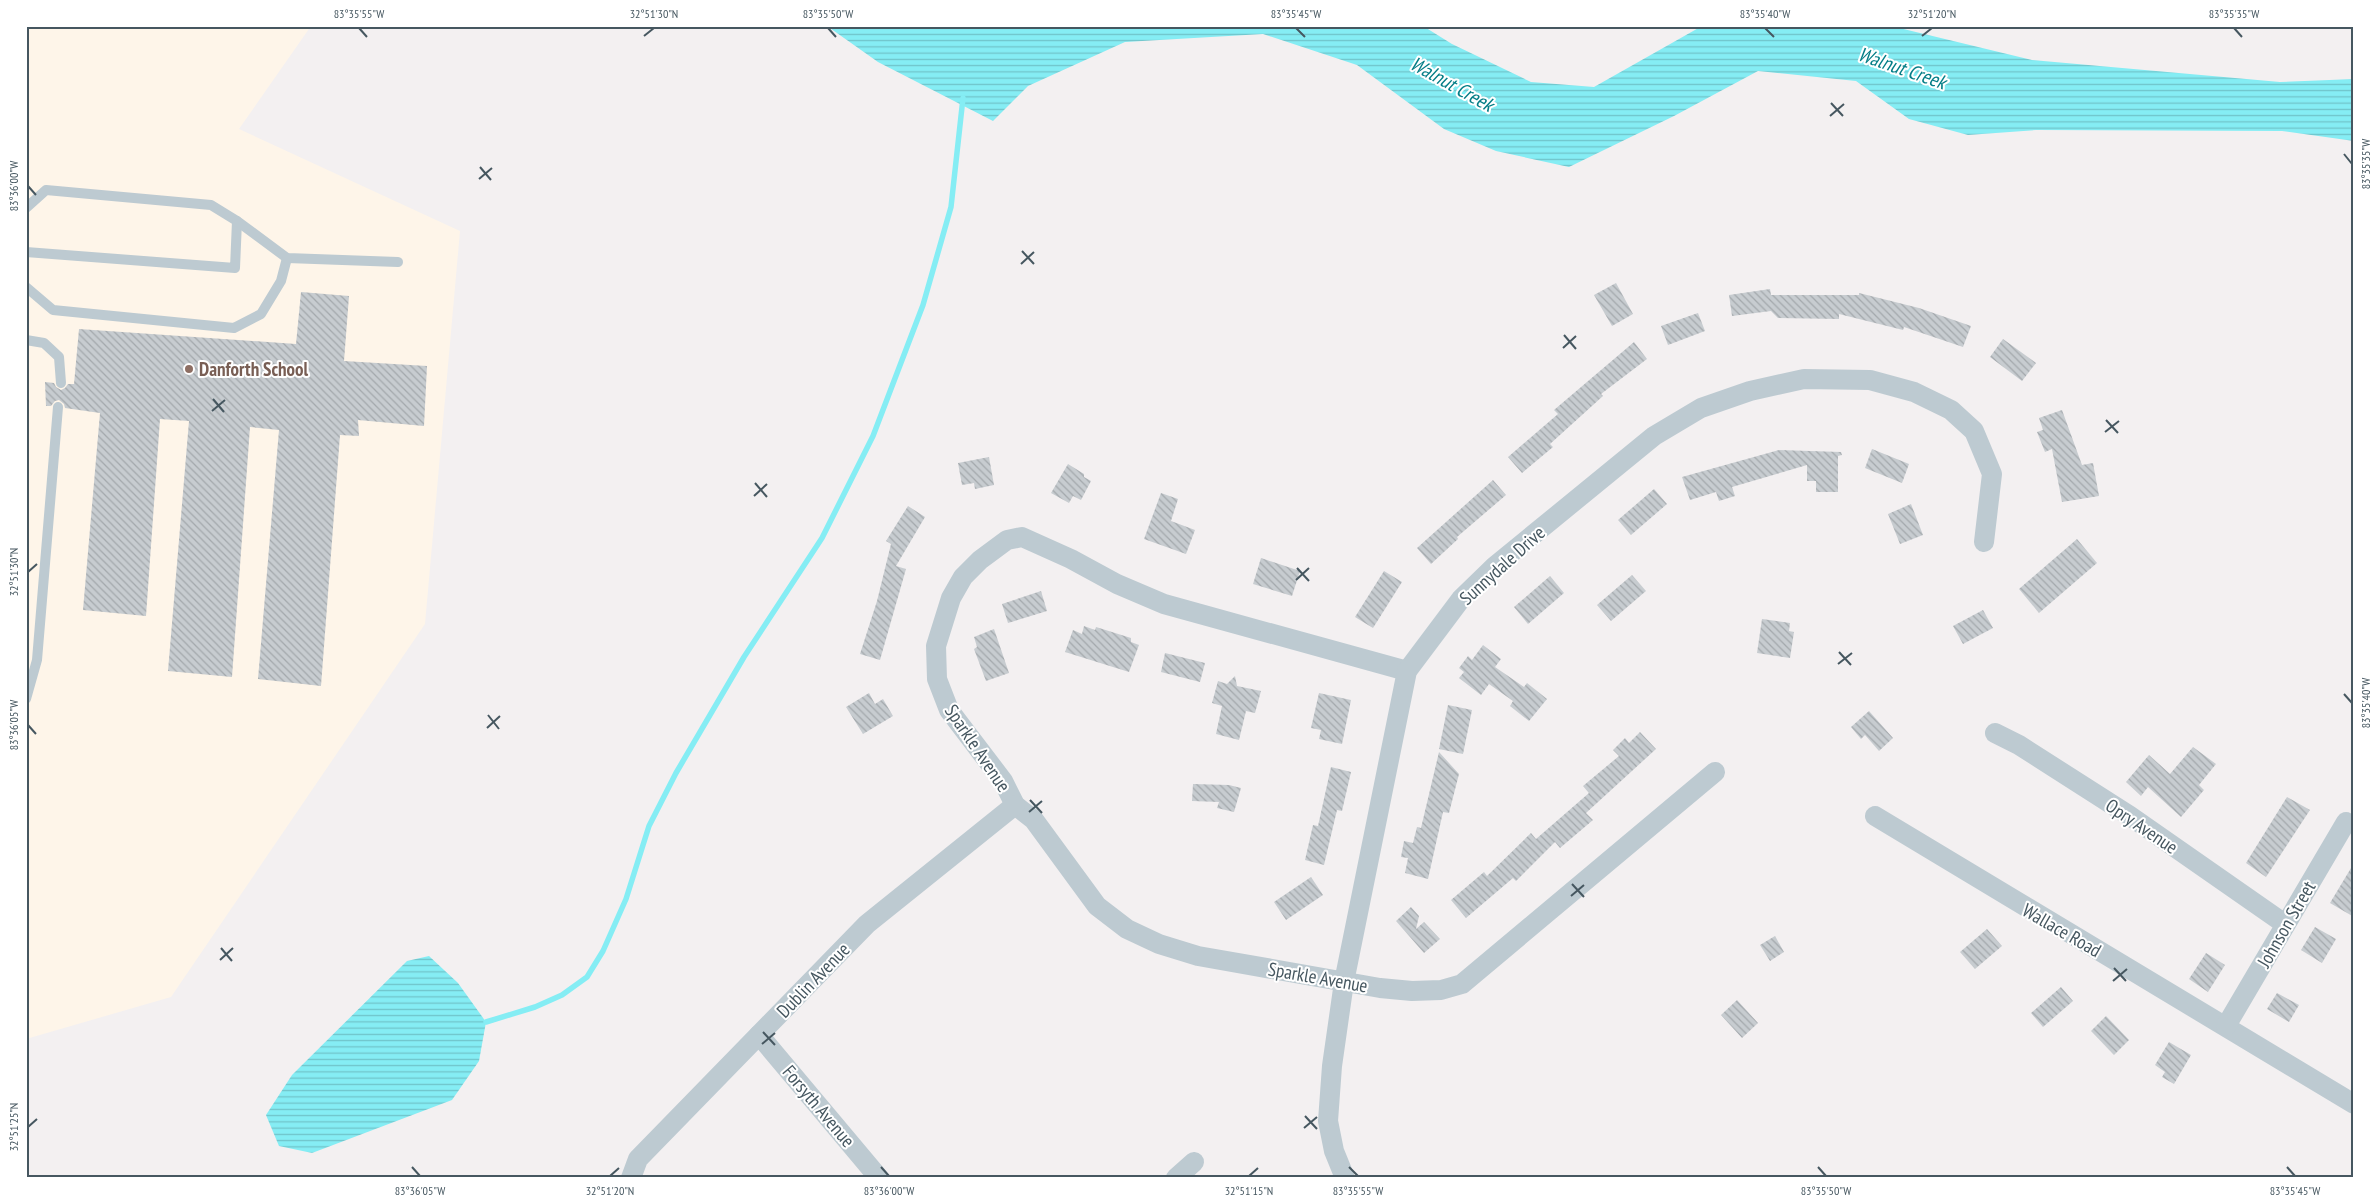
<svg xmlns="http://www.w3.org/2000/svg" width="2380" height="1204" viewBox="0 0 2380 1204" font-family="'PT Sans Narrow',sans-serif">
	<defs>
		<pattern id="water-rules" width="6" height="5" patternUnits="userSpaceOnUse" patternTransform="scale(1.25)"><rect width="6" height="5" fill="#85edf4"/><path d="M0 2.5h6" fill="none" stroke="#6fc3c9"/></pattern>
		<pattern id="building-back-hatch" width="6" height="6" patternUnits="userSpaceOnUse" patternTransform="scale(1.25)"><rect width="6" height="6" fill="#c7ccd0"/><path d="M-1 5l2 2M0 0l6 6M5-1l2 2" fill="none" stroke="#a3a8ac"/></pattern>
	</defs>
	<rect width="100%" height="100%" fill="#f3f0f1"/>
	<polygon fill="#fef5e9" points="26,26 311,26 239,129 460,231 425,624 171,997 26,1039"/>
	<g fill="url(#water-rules)">
		<polygon points="827,26 1423,26 1452,44 1531,82 1594,87 1702,26 1891,26 2032,60 2280,82 2354,79 2354,141 2282,131 2036,130 1968,135 1909,119 1856,81 1758,71 1674,116 1569,167 1496,151 1444,129 1357,65 1263,34 1125,42 1028,86 993,121 878,62"/>
		<polygon points="429,956 458,983 486,1022 479,1061 452,1100 312,1153 279,1146 266,1115 292,1075 407,961"/>
	</g>
	<g fill="none" stroke-linecap="round" stroke-linejoin="round">
		<polyline stroke="#85edf4" stroke-width="5.5" points="486,1022 535,1007 562,995 587,977 603,951 626,899 649,826 676,773 744,657 822,538 873,436 923,305 951,207 963,98"/>
	</g>
	<g fill="url(#building-back-hatch)">
		<polygon points="1616,283 1633,314 1612,326 1594,295"/>
		<polygon points="1770,289 1771,295 1859,295 1859,293 1919,308 1971,326 1963,347 1904,327 1903,330 1839,314 1839,319 1778,318 1771,311 1732,316 1729,295"/>
		<polygon points="301,292 349,296 344,361 427,366 424,426 358,420 359,436 340,435 321,686 258,679 279,430 250,427 232,677 168,671 189,421 160,419 146,616 83,610 100,413 65,408 64,404 59,400 55,401 51,406 46,406 45,382 54,383 56,387 61,390 65,388 68,384 74,384 79,329 296,344"/>
		<polygon points="1698,313 1705,331 1668,345 1661,326"/>
		<polygon points="2003,339 2036,363 2022,381 1990,357"/>
		<polygon points="1634,342 1647,359 1601,394 1603,396 1550,444 1553,447 1522,473 1508,457 1558,414 1554,410"/>
		<polygon points="2062,410 2082,465 2093,463 2099,496 2062,502 2052,449 2045,452 2037,432 2043,430 2039,418"/>
		<polygon points="1872,449 1909,464 1902,483 1865,468"/>
		<polygon points="1779,450 1841,452 1842,455 1838,456 1838,492 1816,492 1816,481 1807,481 1807,465 1732,487 1735,496 1719,501 1716,492 1690,500 1682,477"/>
		<polygon points="989,457 994,485 975,489 974,483 962,485 958,463"/>
		<polygon points="1068,464 1084,474 1084,477 1091,481 1081,500 1073,496 1069,503 1051,493"/>
		<polygon points="1493,480 1506,495 1457,537 1458,539 1431,564 1417,548"/>
		<polygon points="1654,489 1667,504 1631,535 1618,520"/>
		<polygon points="1161,493 1178,499 1171,521 1195,530 1186,554 1144,539"/>
		<polygon points="1911,504 1923,535 1900,544 1888,514"/>
		<polygon points="908,506 925,517 896,566 906,569 880,660 860,654 877,601 891,544 886,541"/>
		<polygon points="2077,539 2097,563 2039,613 2019,589"/>
		<polygon points="1261,558 1300,571 1292,596 1253,584"/>
		<polygon points="1384,571 1402,582 1373,628 1355,617"/>
		<polygon points="1632,575 1646,591 1611,621 1597,605"/>
		<polygon points="1550,576 1564,593 1528,624 1514,607"/>
		<polygon points="1041,591 1047,611 1008,623 1002,604"/>
		<polygon points="1983,610 1993,628 1963,644 1953,626"/>
		<polygon points="1762,619 1790,623 1789,631 1794,632 1790,658 1757,653"/>
		<polygon points="1084,626 1095,630 1096,627 1131,638 1131,642 1139,645 1129,672 1065,652 1073,630 1082,634"/>
		<polygon points="994,629 1009,673 986,681 974,649 977,647 974,637"/>
		<polygon points="1483,645 1501,659 1495,667 1524,687 1527,683 1547,699 1529,721 1510,706 1513,701 1489,684 1481,695 1459,678 1464,672 1459,668 1468,656 1472,660"/>
		<polygon points="1165,653 1205,663 1200,682 1161,672"/>
		<polygon points="1235,676 1237,686 1261,691 1255,713 1246,711 1239,740 1216,734 1222,706 1212,703 1218,681 1227,684"/>
		<polygon points="869,693 875,704 883,699 893,716 863,734 846,707"/>
		<polygon points="1319,693 1351,700 1342,744 1319,739 1321,730 1311,728"/>
		<polygon points="1448,705 1472,710 1463,754 1439,749"/>
		<polygon points="1869,711 1893,738 1879,751 1865,735 1861,739 1851,727"/>
		<polygon points="1640,732 1656,749 1586,813 1593,820 1560,848 1555,842 1516,881 1513,878 1466,918 1451,900 1484,872 1487,876 1531,833 1536,839 1589,793 1583,786 1619,756 1613,750 1625,738 1629,743"/>
		<polygon points="2193,747 2216,764 2199,785 2204,790 2181,817 2148,787 2141,796 2126,782 2149,755 2170,774"/>
		<polygon points="1439,752 1459,774 1449,813 1443,812 1428,879 1405,873 1408,858 1401,857 1404,841 1413,843 1417,827 1421,828"/>
		<polygon points="1331,767 1351,772 1342,811 1337,810 1324,865 1305,860 1313,825 1318,826"/>
		<polygon points="1193,784 1229,785 1241,788 1234,812 1217,808 1219,802 1192,801"/>
		<polygon points="2287,797 2310,810 2266,877 2246,863"/>
		<polygon points="2354,863 2354,917 2330,903"/>
		<polygon points="1311,877 1323,895 1286,920 1274,902"/>
		<polygon points="1411,907 1419,916 1416,929 1424,922 1440,939 1424,953 1396,921"/>
		<polygon points="2315,927 2336,939 2322,963 2301,950"/>
		<polygon points="1987,929 2002,946 1975,969 1960,952"/>
		<polygon points="1775,936 1784,952 1770,961 1760,945"/>
		<polygon points="2206,953 2225,965 2208,992 2189,979"/>
		<polygon points="2061,987 2073,1001 2043,1027 2031,1013"/>
		<polygon points="2277,993 2299,1005 2289,1022 2267,1009"/>
		<polygon points="1737,1000 1758,1023 1742,1038 1721,1015"/>
		<polygon points="2106,1016 2129,1040 2114,1055 2091,1031"/>
		<polygon points="2169,1042 2191,1055 2174,1084 2162,1077 2165,1072 2155,1065"/>
	</g>
	<g fill="none" stroke-linecap="round" stroke-linejoin="round">
		<g stroke="#bdcad1" stroke-width="10">
			<polyline points="26,208 46,190 211,205 237,221 235,268 26,252"/>
			<polyline points="237,221 287,258 398,262"/>
			<polyline points="26,287 53,310 234,328 261,314 281,281 287,258"/>
			<polyline points="26,340 44,343 59,357 61,383"/>
			<polyline points="26,699 37,660 58,407"/>
		</g>
		<g stroke="#bdcad1" stroke-width="20">
			<polyline points="1407,671 1164,604 1117,584 1071,559 1022,537 1007,540 980,560 963,577 951,598 936,646 937,679 949,710 1003,781 1015,805 1034,820 1097,906 1127,929 1159,944 1198,956 1380,988 1412,991 1441,990 1462,984 1715,772"/>
			<polyline points="1995,733 2019,745 2130,816 2285,924"/>
			<polyline points="1875,816 2354,1104"/>
			<polyline points="2226,1026 2346,822"/>
			<polyline points="759,1035 879,1178"/>
			<polyline points="631,1178 638,1159 867,924 1015,805"/>
			<polyline points="1176,1178 1194,1162"/>
			<polyline points="1345,1178 1334,1151 1328,1121 1332,1066 1344,982 1407,671 1461,599 1495,566 1654,436 1701,408 1750,391 1804,379 1870,380 1914,392 1951,410 1974,431 1992,474 1984,542"/>
		</g>
	</g>
	<path fill="none" stroke="#465760" stroke-width="2" d="M359,28l8,9M828,28l8,9M1296,28l9,9M1765,28l9,9M2234,28l8,9M644,36l10,-8M1922,36l10,-8M1831,103l12,13M1830,116l14,-12M2344,154l8,10M480,167l11,13M479,179l13,-11M28,186l8,9M1022,251l12,13M1021,264l13,-12M1564,335l12,14M1563,348l13,-12M213,399l11,13M212,411l13,-11M2106,420l12,13M2105,432l14,-11M755,483l12,14M754,496l13,-12M1297,568l12,13M28,572l9,-8M1296,580l13,-12M1839,652l12,13M1838,664l14,-11M2344,694l8,9M488,715l11,14M28,725l8,9M487,728l13,-12M1030,800l12,13M1029,812l13,-11M1572,884l12,13M1571,896l13,-11M221,948l11,13M220,960l13,-12M2114,968l12,13M2113,981l14,-12M763,1032l12,13M762,1044l13,-11M1305,1116l12,13M28,1127l9,-8M1304,1128l13,-11M412,1167l8,9M881,1167l8,9M1349,1167l9,9M1818,1167l8,9M2287,1167l8,9M610,1176l9,-8M1249,1176l9,-8"/>
	<circle fill="#8d6e63" stroke="#fff" stroke-width="2" cx="189" cy="369" r="5"/>
	<g text-anchor="middle" dominant-baseline="central" stroke-width="4" stroke-linejoin="round" paint-order="stroke">
		<g font-size="19" font-weight="bold" fill="#785e54" stroke="#fff" text-anchor="start">
			<text x="199" y="369">Danforth School</text>
		</g>
		<g font-size="19" fill="#465760" stroke="#fff">
			<text transform="translate(1502 565) rotate(-42)">Sunnydale Drive</text>
			<text transform="translate(978 748) rotate(56)">Sparkle Avenue</text>
			<text transform="translate(2142 826) rotate(34)">Opry Avenue</text>
			<text transform="translate(2286 924) rotate(-60)">Johnson Street</text>
			<text transform="translate(2062 930) rotate(30)">Wallace Road</text>
			<text transform="translate(1318 977) rotate(10)">Sparkle Avenue</text>
			<text transform="translate(813 980) rotate(-46)">Dublin Avenue</text>
			<text transform="translate(819 1106) rotate(50)">Forsyth Avenue</text>
		</g>
		<g font-size="20" font-style="italic" fill="#057e87" stroke="#fff">
			<text transform="translate(1902 68) rotate(19)">Walnut Creek</text>
			<text transform="translate(1452 84) rotate(29)">Walnut Creek</text>
		</g>
	</g>
	<rect width="2380" height="1204" fill="none" stroke="#ffffff" stroke-width="55"/>
	<rect x="28" y="28" width="2324" height="1148" fill="none" stroke="#465760" stroke-width="2"/>
	<g font-size="12" text-anchor="middle" fill="#465760">
		<text x="359" y="18">83°35'55"W</text>
		<text x="654" y="18">32°51'30"N</text>
		<text x="828" y="18">83°35'50"W</text>
		<text x="1296" y="18">83°35'45"W</text>
		<text x="1765" y="18">83°35'40"W</text>
		<text x="1932" y="18">32°51'20"N</text>
		<text x="2234" y="18">83°35'35"W</text>
		<text transform="translate(2366 164) rotate(-90)" y="4">83°35'35"W</text>
		<text transform="translate(14 186) rotate(-90)" y="4">83°36'00"W</text>
		<text transform="translate(14 572) rotate(-90)" y="4">32°51'30"N</text>
		<text transform="translate(2366 703) rotate(-90)" y="4">83°35'40"W</text>
		<text transform="translate(14 725) rotate(-90)" y="4">83°36'05"W</text>
		<text transform="translate(14 1127) rotate(-90)" y="4">32°51'25"N</text>
		<text x="420" y="1195">83°36'05"W</text>
		<text x="610" y="1195">32°51'20"N</text>
		<text x="889" y="1195">83°36'00"W</text>
		<text x="1249" y="1195">32°51'15"N</text>
		<text x="1358" y="1195">83°35'55"W</text>
		<text x="1826" y="1195">83°35'50"W</text>
		<text x="2295" y="1195">83°35'45"W</text>
	</g>
</svg>
